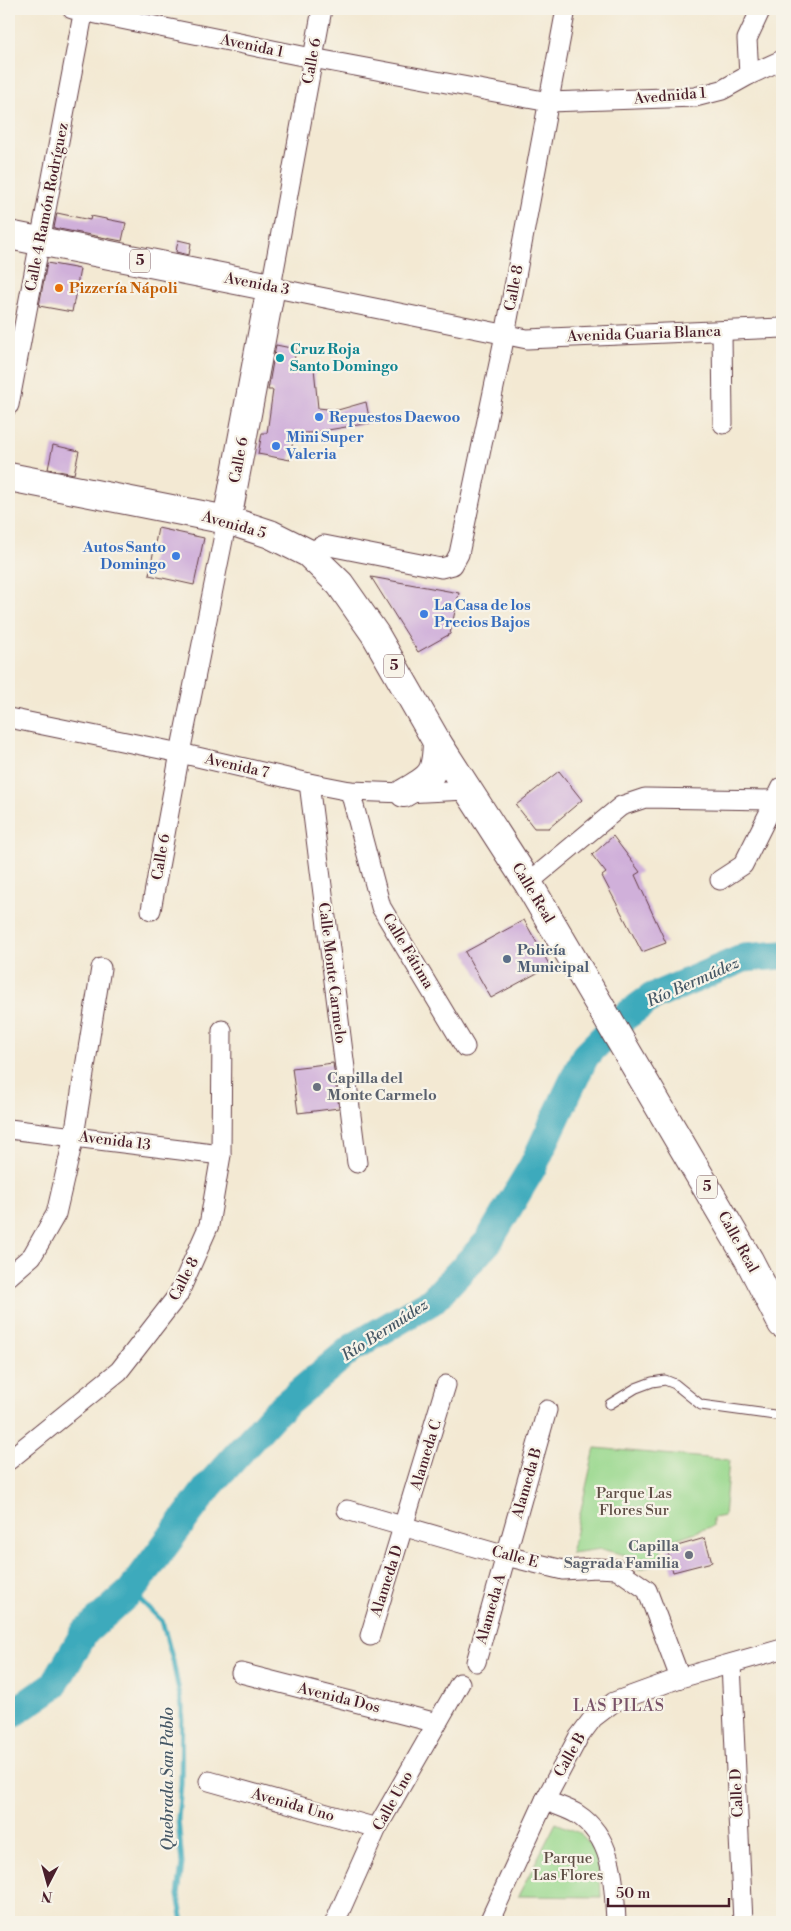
<svg xmlns="http://www.w3.org/2000/svg" width="791" height="1931" viewBox="0 0 791 1931" font-family="'Libre Bodoni',serif">
	<rect width="100%" height="100%" fill="#f7f3e8"/>
	<filter id="ink" filterUnits="userSpaceOnUse"><feTurbulence type="fractalNoise" baseFrequency=".02" numOctaves="2"/><feDisplacementMap in="SourceGraphic" scale="10" xChannelSelector="R" yChannelSelector="G"/><feConvolveMatrix kernelMatrix="1 2 1 2 8 2 1 2 1" color-interpolation-filters="sRGB"/></filter>
	<filter id="wash" filterUnits="userSpaceOnUse"><feTurbulence type="fractalNoise" baseFrequency=".0096" numOctaves="4" result="noise"/><feDisplacementMap in="SourceGraphic" scale="20" xChannelSelector="R" yChannelSelector="G"/><feGaussianBlur stdDeviation="1.12" result="paint"/><feColorMatrix in="noise" values="0 0 0 0 0 0 0 0 0 0 0 0 0 0 0 0 0 1.4 0 .05"/><feComposite in="paint" operator="in"/></filter>
	<g filter="url(#wash)">
		<rect width="100%" height="100%" fill="#f3e9d3"/>
		<g fill="#99d88d" stroke="#727c5c">
			<polygon points="595,1448 729,1460 724,1516 713,1518 713,1526 661,1544 662,1564 638,1569 625,1555 601,1549 571,1553"/>
			<path d="M556,1823c7,3 15,6 21,9 22,13 23,42 24,65l-83,-1z"/>
		</g>
		<g fill="none" stroke-linecap="round" stroke-linejoin="round">
			<polyline stroke="#3daabc" stroke-width="5" points="131,1591 162,1621 173,1661 182,1707 181,1784 178,1819 182,1864 178,1895 183,1922"/>
			<polyline stroke="#3daabc" stroke-width="29" points="9,1716 54,1685 85,1632 131,1591 209,1486 274,1414 352,1348 432,1301 488,1242 533,1166 585,1056 623,1018 652,997 744,958 782,955"/>
		</g>
		<g id="blocks">
			<g fill="#d0b0da">
				<polygon points="57,213 90,220 91,216 126,223 122,241 54,228"/>
				<polygon points="178,240 191,243 189,255 176,252"/>
				<polygon points="47,263 80,269 72,312 39,306"/>
				<polygon points="276,345 296,349 293,368 314,368 318,408 338,410 366,402 370,423 310,433 294,433 290,460 258,454 262,433 267,433 273,390 268,390"/>
				<polygon points="53,445 79,451 74,474 48,469"/>
				<polygon points="158,528 204,538 194,585 149,575"/>
				<polygon points="371,577 459,593 450,634 418,652"/>
				<polygon points="559,771 582,800 549,828 534,828 516,805"/>
				<polygon points="613,836 640,872 635,875 666,943 642,952 602,876 606,873 592,855"/>
				<polygon points="524,920 550,966 491,998 465,952"/>
				<polygon points="333,1063 339,1108 298,1113 292,1068"/>
				<polygon points="705,1538 712,1562 673,1572 667,1549"/>
			</g>
		</g>
	</g>
	<g filter="url(#ink)">
		<use href="#blocks" fill-opacity="0" stroke="#633d44" stroke-width="1"/>
		<g fill="none" stroke-linecap="round" stroke-linejoin="round">
			<defs>
				<polyline id="service" points="610,1404 636,1388 652,1382 665,1380 675,1384 701,1405 782,1416"/>
				<g id="minor">
					<polyline points="72,9 312,58 549,102 695,97 722,90 749,75 782,60"/>
					<polyline points="322,9 271,287 527,339 782,328"/>
					<polyline points="749,75 747,39 761,9"/>
					<polyline points="722,331 723,424"/>
					<polyline points="9,405 84,9"/>
					<polyline points="308,553 324,545 441,568 453,565 459,554 505,335 566,9"/>
					<polyline points="9,718 180,753 309,783 350,791 404,793 467,790"/>
					<polyline points="309,783 357,1163"/>
					<polyline points="350,791 381,907 465,1047"/>
					<polyline points="720,880 743,865 782,787"/>
					<polyline points="528,883 621,806 645,798 776,800"/>
					<polyline points="151,910 180,753 227,520"/>
					<polyline points="9,1129 221,1155"/>
					<polyline points="9,1276 32,1256 56,1214 74,1136 101,968"/>
					<polyline points="9,1460 119,1371 178,1295 209,1225 221,1155 222,1030"/>
					<polyline points="347,1510 506,1556 563,1570 596,1568 617,1569 647,1590 680,1678"/>
					<polyline points="370,1636 446,1385"/>
					<polyline points="476,1662 547,1410"/>
					<polyline points="731,1664 743,1922"/>
					<polyline points="241,1673 437,1723"/>
					<polyline points="209,1781 377,1828"/>
					<path d="M545,1800c10,5 22,8 32,14 37,24 37,69 39,108"/>
					<polyline points="335,1922 377,1828 460,1683"/>
					<polyline points="489,1922 545,1800 578,1738 593,1718 614,1702 680,1678 782,1649"/>
				</g>
				<g id="primary">
					<polyline points="9,235 271,287 227,520"/>
					<polyline points="9,477 227,520 270,534 308,553 340,584 375,634 437,742 528,883 749,1260 782,1324"/>
					<path d="M404,793c28,-16 32,-18 33,-51"/>
				</g>
			</defs>
			<use href="#service" stroke="#633d44" stroke-width="11"/>
			<use href="#minor" stroke="#633d44" stroke-width="21"/>
			<use href="#primary" stroke="#633d44" stroke-width="30"/>
			<use href="#service" stroke="#fff" stroke-width="9"/>
			<use href="#minor" stroke="#fff" stroke-width="19"/>
			<use href="#primary" stroke="#fff" stroke-width="28"/>
		</g>
	</g>
	<circle fill="#e8710a" stroke="#f7f3e8" stroke-width="2" cx="59" cy="288" r="5"/>
	<circle fill="#0f9aa8" stroke="#f7f3e8" stroke-width="2" cx="280" cy="358" r="5"/>
	<g fill="#3f7fe0" stroke="#f7f3e8" stroke-width="2">
		<circle cx="319" cy="417" r="5"/>
		<circle cx="276" cy="446" r="5"/>
		<circle cx="176" cy="556" r="5"/>
		<circle cx="424" cy="614" r="5"/>
	</g>
	<circle fill="#5c6f8a" stroke="#f7f3e8" stroke-width="2" cx="507" cy="959" r="5"/>
	<g fill="#6b7280" stroke="#f7f3e8" stroke-width="2">
		<circle cx="317" cy="1087" r="5"/>
		<circle cx="689" cy="1555" r="5"/>
	</g>
	<g text-anchor="middle" dominant-baseline="central" stroke-width="4.5" stroke-linejoin="round" paint-order="stroke">
		<g fill="#f7f3e8" stroke="#7e5f64" stroke-width="1">
			<rect x="130" y="249.5" width="20" height="23" rx="4"/>
			<rect x="384" y="654.5" width="20" height="23" rx="4"/>
			<rect x="697" y="1175.5" width="20" height="23" rx="4"/>
		</g>
		<g font-size="14" font-weight="bold" fill="#4a1f2b">
			<text x="140" y="261">5</text>
			<text x="394" y="666">5</text>
			<text x="707" y="1187">5</text>
		</g>
		<g font-size="15" fill="#4a1f2b" stroke="#f7f3e8">
			<text transform="translate(252 46) rotate(12)">Avenida 1</text>
			<text transform="translate(312 61) rotate(-79)">Calle 6</text>
			<text transform="translate(670 96) rotate(-5)">Avednida 1</text>
			<text transform="translate(47 207) rotate(-79)">Calle 4 Ramón Rodríguez</text>
			<text transform="translate(257 284) rotate(11)">Avenida 3</text>
			<text transform="translate(514 288) rotate(-79)">Calle 8</text>
			<text transform="translate(644 334) rotate(-2)">Avenida Guaria Blanca</text>
			<text transform="translate(239 460) rotate(-79)">Calle 6</text>
			<text transform="translate(234 525) rotate(16)">Avenida 5</text>
			<text transform="translate(237 766) rotate(13)">Avenida 7</text>
			<text transform="translate(161 857) rotate(-80)">Calle 6</text>
			<text transform="translate(533 893) rotate(59)">Calle Real</text>
			<text transform="translate(408 951) rotate(59)">Calle Fátima</text>
			<text transform="translate(332 973) rotate(83)">Calle Monte Carmelo</text>
			<text transform="translate(115 1141) rotate(7)">Avenida 13</text>
			<text transform="translate(738 1242) rotate(61)">Calle Real</text>
			<text transform="translate(184 1279) rotate(-63)">Calle 8</text>
			<text transform="translate(426 1455) rotate(-73)">Alameda C</text>
			<text transform="translate(527 1483) rotate(-74)">Alameda B</text>
			<text transform="translate(515 1557) rotate(15)">Calle E</text>
			<text transform="translate(387 1581) rotate(-72)">Alameda D</text>
			<text transform="translate(491 1609) rotate(-74)">Alameda A</text>
			<text transform="translate(339 1698) rotate(14)">Avenida Dos</text>
			<text transform="translate(570 1755) rotate(-60)">Calle B</text>
			<text transform="translate(737 1793) rotate(-93)">Calle D</text>
			<text transform="translate(393 1801) rotate(-61)">Calle Uno</text>
			<text transform="translate(293 1805) rotate(16)">Avenida Uno</text>
		</g>
		<g font-size="15" font-weight="bold" fill="#c56008" stroke="#f7f3e8" text-anchor="start">
			<text x="69" y="288">Pizzería Nápoli</text>
		</g>
		<g font-size="15" font-weight="bold" fill="#0d838f" stroke="#f7f3e8" text-anchor="start">
			<text x="290" y="349">Cruz Roja<tspan x="290" dy="17">Santo Domingo</tspan></text>
		</g>
		<g font-size="15" font-weight="bold" fill="#366cbe" stroke="#f7f3e8" text-anchor="start">
			<text x="329" y="417">Repuestos Daewoo</text>
			<text x="286" y="437">Mini Super<tspan x="286" dy="17">Valeria</tspan></text>
			<text x="166" y="547" text-anchor="end">Autos Santo<tspan x="166" dy="17">Domingo</tspan></text>
			<text x="434" y="605">La Casa de los<tspan x="434" dy="17">Precios Bajos</tspan></text>
		</g>
		<g font-size="15" font-weight="bold" fill="#4e5e75" stroke="#f7f3e8" text-anchor="start">
			<text x="517" y="950">Policía<tspan x="517" dy="17">Municipal</tspan></text>
		</g>
		<g font-size="15" font-weight="bold" fill="#5b616d" stroke="#f7f3e8" text-anchor="start">
			<text x="327" y="1078">Capilla del<tspan x="327" dy="17">Monte Carmelo</tspan></text>
			<text x="679" y="1546" text-anchor="end">Capilla<tspan x="679" dy="17">Sagrada Familia</tspan></text>
		</g>
		<g font-size="15" fill="#5e4d44" stroke="#f7f3e8">
			<text x="634" y="1493">Parque Las<tspan x="634" dy="17">Flores Sur</tspan></text>
			<text x="568" y="1858">Parque<tspan x="568" dy="17">Las Flores</tspan></text>
		</g>
		<g font-size="16" font-style="italic" fill="#455765" stroke="#f7f3e8">
			<text transform="translate(693 982) rotate(-24)">Río Bermúdez</text>
			<text transform="translate(385 1330) rotate(-33)">Río Bermúdez</text>
			<text transform="translate(168 1779) rotate(-90)">Quebrada San Pablo</text>
		</g>
		<g font-size="16" letter-spacing="1" fill="#795268" stroke="#f7f3e8">
			<text x="619" y="1706">LAS PILAS</text>
		</g>
	</g>
	<rect width="791" height="1931" fill="none" stroke="#f7f3e8" stroke-width="30"/>
	<g transform="translate(48 1884) rotate(186)" stroke="#f7f3e8" stroke-width="4" paint-order="stroke">
	<path d="M0-4L9 19L0 12L-9 19Z" fill="#4a1f2b"/>
	<text y="-8" font-size="14" font-weight="bold" text-anchor="middle" fill="#4a1f2b">N</text>
	</g>
	<path d="M608 1898v8h121v-8" fill="none" stroke="#4a1f2b" stroke-width="2.5"/>
	<text x="616" y="1898" font-size="15" fill="#4a1f2b" stroke="#f7f3e8" stroke-width="4" paint-order="stroke">50 m</text>
</svg>
